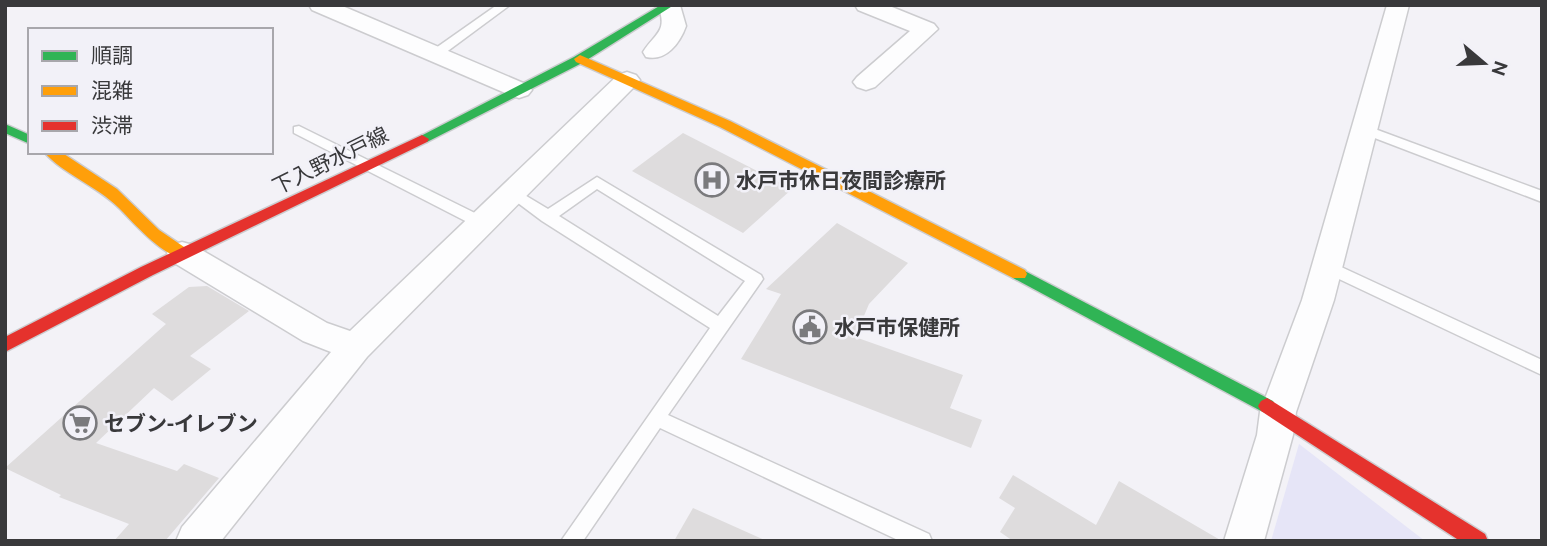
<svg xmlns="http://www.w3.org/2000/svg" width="1547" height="546" viewBox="0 0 1547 546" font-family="Ubuntu,'Noto Sans JP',sans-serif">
	<rect width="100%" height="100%" fill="#f3f2f7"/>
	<polygon fill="#e6e5f7" points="1299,444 1425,541 1271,541"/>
	<g fill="#dedcdd">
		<polygon points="683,133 792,189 743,233 632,171"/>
		<polygon points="837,223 908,263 869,304 855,337 963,375 950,408 982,420 971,448 741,359 781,294 766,289"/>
		<polygon points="207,286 249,311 190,356 211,369 172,401 154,388 96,443 177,471 184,464 219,478 165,541 114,541 129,524 59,497 61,495 5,468 166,324 152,314 189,287"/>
		<polygon points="1013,475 1096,525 1119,481 1222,541 1013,541 1000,532 1015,508 999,498"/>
		<polygon points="693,508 767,541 674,541"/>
	</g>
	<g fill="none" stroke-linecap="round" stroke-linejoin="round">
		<defs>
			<g id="lane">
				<polygon points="497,5 510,5 441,56 433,56 433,50"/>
				<polygon points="1364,125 1542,191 1542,202 1359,132 1359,126"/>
				<polygon points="299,126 489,220 491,224 484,229 479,228 294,133 294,127"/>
				<path d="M597,177l164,98 2,4 -95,136 261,119 3,7h-32l-240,-113 -77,113h-22l149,-213 -168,-107 -36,-27 7,-5 5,2 30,18zM597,189l148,92 -27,35 -159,-100z"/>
				<polygon points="1326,260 1542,360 1542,375 1320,270 1318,266 1320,262"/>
			</g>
			<g id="street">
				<polygon points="309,5 340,5 528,85 532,90 528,95 519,98 510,95 312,10"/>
				<path d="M658,5h22l6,21c-6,17 -20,36 -40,31l-3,-5c13,-20 25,-20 15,-47z"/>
				<polygon points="855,5 887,5 934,24 938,29 875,87 866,90 857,87 853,82 857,77 910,31 858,10"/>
				<polygon points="1387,5 1409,5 1334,300 1296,412 1293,435 1264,541 1224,541 1257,435 1260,412 1302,300"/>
				<polygon points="627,72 636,75 640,80 636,85 367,357 221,541 176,541 182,527 331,352 303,341 171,261 167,253 171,245 182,242 193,245 327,323 350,331 618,75"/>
			</g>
			<g id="fast">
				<polygon points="661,5 674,5 582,63 427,142 417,142 415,139 574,57"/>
				<polygon points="5,124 30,135 30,144 5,133"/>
				<polygon points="1019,268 1273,401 1276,406 1273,411 1267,414 1261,411 1013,278 1011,274"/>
			</g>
			<g id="slow">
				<polygon points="580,55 730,121 1025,270 1027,274 1025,278 1013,278 720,127 576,62 574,59"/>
				<path d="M44,152h17l56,37 42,41 28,19 3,4 -3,4c-19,6 -55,-36 -68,-49 -22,-22 -56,-34 -75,-56z"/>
			</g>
			<g id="jam">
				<polygon points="422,135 429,139 427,142 153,275 5,352 5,337 141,267"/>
				<polygon points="1267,398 1485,534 1488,541 1460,541 1261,411 1258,406 1261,401"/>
			</g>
		</defs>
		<use href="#lane" stroke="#cccccf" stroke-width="3"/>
		<use href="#street" stroke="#cccccf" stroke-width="3"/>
		<use href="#fast" stroke="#cccccf" stroke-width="3"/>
		<use href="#slow" stroke="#cccccf" stroke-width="3"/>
		<use href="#jam" stroke="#cccccf" stroke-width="3"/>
		<use href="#lane" fill="#fdfdfe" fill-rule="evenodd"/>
		<use href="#street" fill="#fdfdfe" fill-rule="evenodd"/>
		<use href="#fast" fill="#30b455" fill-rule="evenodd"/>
		<use href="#slow" fill="#ff9f0a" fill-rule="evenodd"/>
		<use href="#jam" fill="#e5322d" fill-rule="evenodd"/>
	</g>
	<defs>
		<symbol id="hospital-ring" viewBox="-11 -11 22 22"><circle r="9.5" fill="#f2f1f8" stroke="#7a7a7d" stroke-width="1.5"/><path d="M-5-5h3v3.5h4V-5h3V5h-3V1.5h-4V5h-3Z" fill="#7a7a7d"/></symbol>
		<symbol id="civic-ring" viewBox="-11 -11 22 22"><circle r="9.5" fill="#f2f1f8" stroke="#7a7a7d" stroke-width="1.5"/><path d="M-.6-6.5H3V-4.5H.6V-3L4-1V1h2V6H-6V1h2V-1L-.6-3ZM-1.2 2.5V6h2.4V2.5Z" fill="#7a7a7d"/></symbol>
		<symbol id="supermarket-ring" viewBox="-11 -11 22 22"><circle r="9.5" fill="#f2f1f8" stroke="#7a7a7d" stroke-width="1.5"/><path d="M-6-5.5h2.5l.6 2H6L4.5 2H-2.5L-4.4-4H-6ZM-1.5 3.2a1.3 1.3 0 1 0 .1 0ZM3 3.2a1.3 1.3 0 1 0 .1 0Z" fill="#7a7a7d"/></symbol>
	</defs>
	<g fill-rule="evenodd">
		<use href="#hospital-ring" x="693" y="161" width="38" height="38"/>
		<use href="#civic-ring" x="791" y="308" width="38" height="38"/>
		<use href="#supermarket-ring" x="61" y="404" width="38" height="38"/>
	</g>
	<g text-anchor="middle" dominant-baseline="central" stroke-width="5" stroke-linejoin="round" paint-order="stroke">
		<g font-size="21" fill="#39393b" stroke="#f2f1f8">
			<text transform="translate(330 160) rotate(-26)">下入野水戸線</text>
		</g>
		<g font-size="21" font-weight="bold" fill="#39393b" stroke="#f2f1f8" text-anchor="start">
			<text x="736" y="180">水戸市休日夜間診療所</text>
			<text x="834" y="327">水戸市保健所</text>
			<text x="104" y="423">セブン-イレブン</text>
		</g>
	</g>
	<rect width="1547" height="546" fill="none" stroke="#39393b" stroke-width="14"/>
	<rect x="28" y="28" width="245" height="126" fill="#f2f1f8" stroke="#a8a7ac" stroke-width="2"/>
	<rect x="42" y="51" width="35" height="10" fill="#30b455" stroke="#a8a7ac" stroke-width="2"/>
	<text x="91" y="63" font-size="21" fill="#39393b">順調</text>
	<rect x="42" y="86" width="35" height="10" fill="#ff9f0a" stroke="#a8a7ac" stroke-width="2"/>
	<text x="91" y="98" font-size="21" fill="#39393b">混雑</text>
	<rect x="42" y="121" width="35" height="10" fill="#e5322d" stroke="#a8a7ac" stroke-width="2"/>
	<text x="91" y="133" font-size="21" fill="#39393b">渋滞</text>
	<g transform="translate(1484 63) rotate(109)" stroke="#f2f1f8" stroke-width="5" paint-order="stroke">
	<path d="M0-5L12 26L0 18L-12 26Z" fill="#39393b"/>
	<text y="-10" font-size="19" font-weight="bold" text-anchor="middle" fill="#39393b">N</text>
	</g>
</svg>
